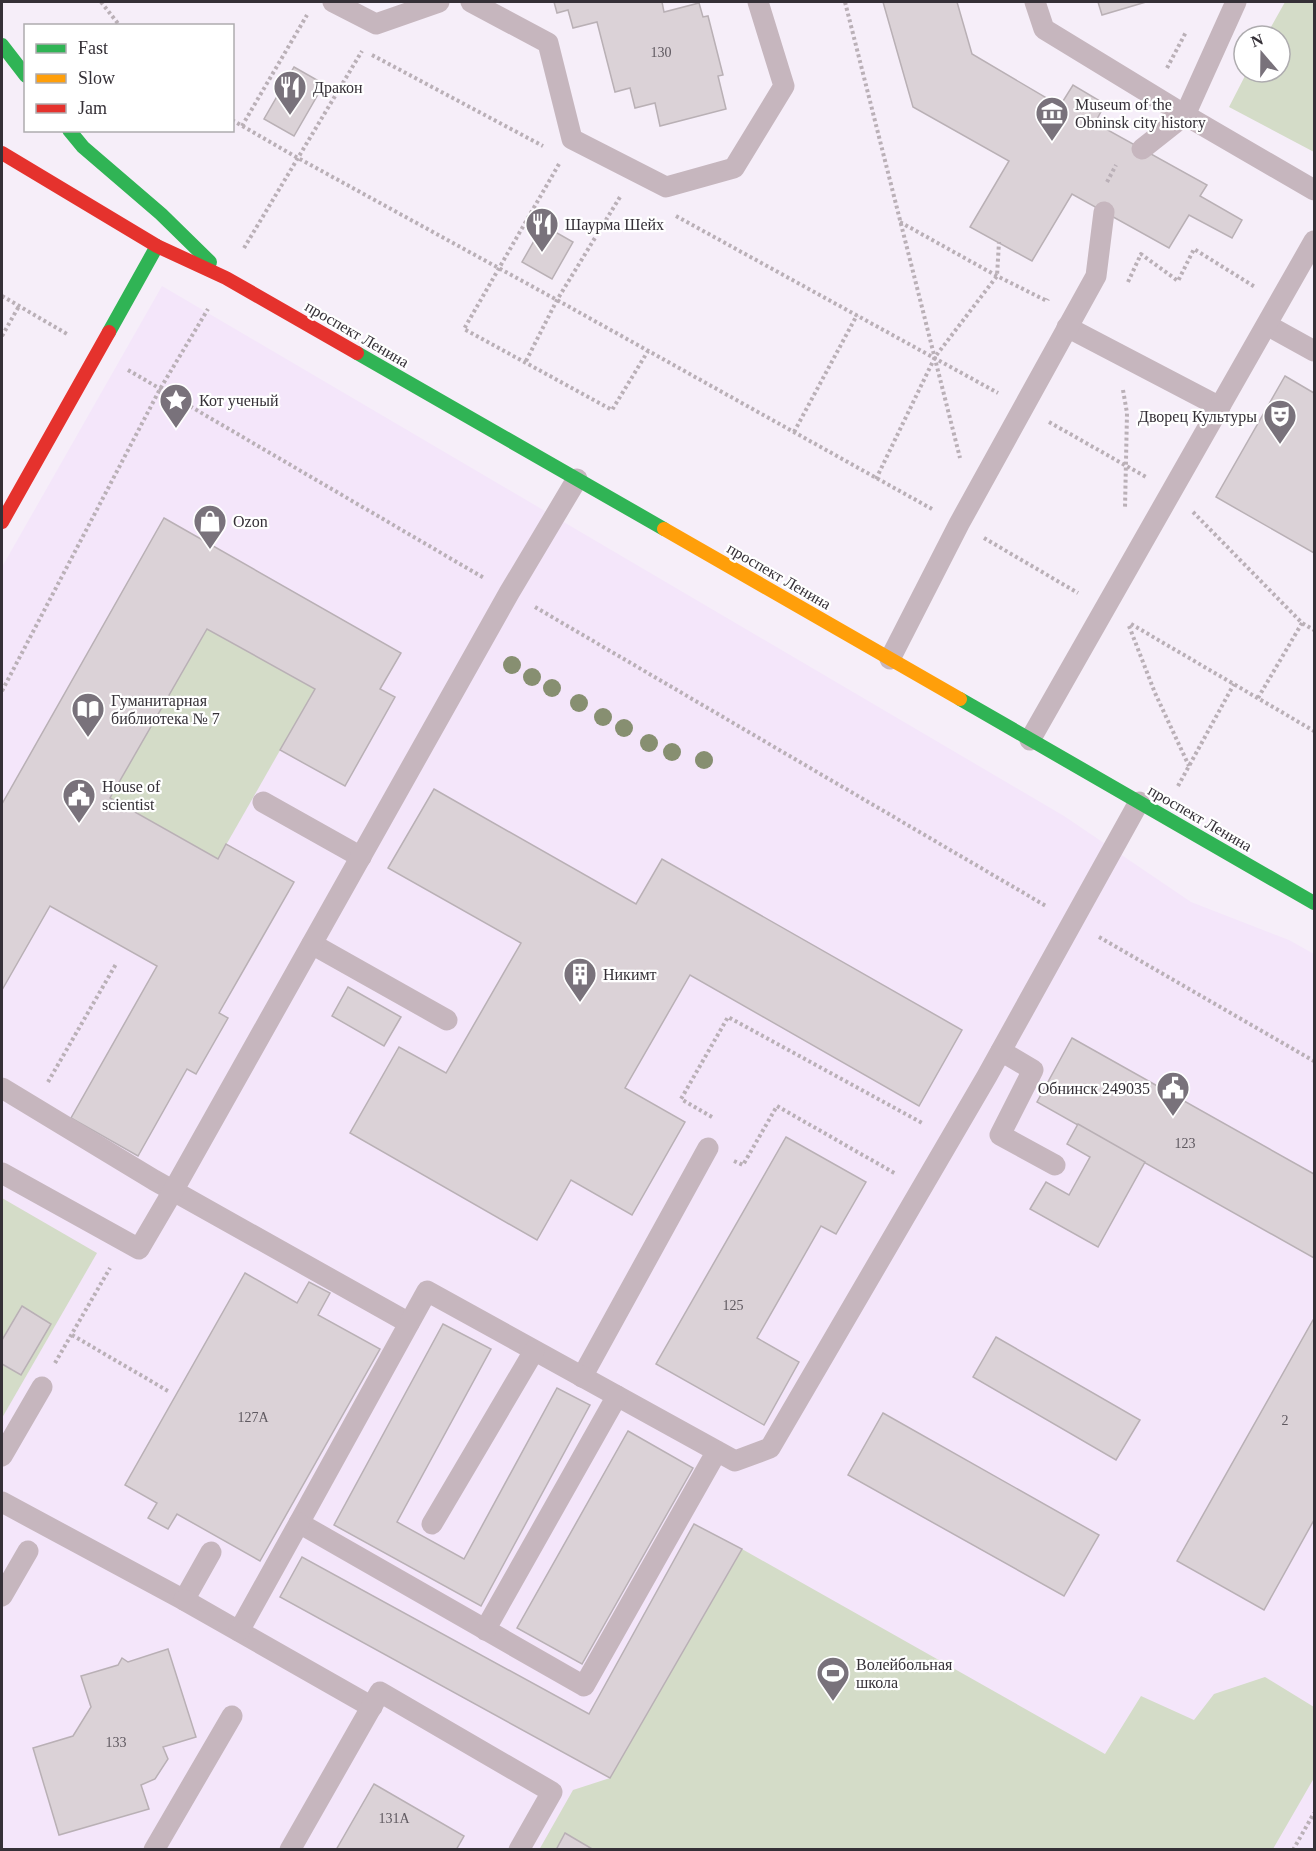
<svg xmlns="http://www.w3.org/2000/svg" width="1316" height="1851" viewBox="0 0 1316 1851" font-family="'Times New Roman',serif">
	<rect width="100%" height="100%" fill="#f6eef9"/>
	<polygon fill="#f4e6fa" points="162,286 1064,816 1191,902 1289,940 1314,954 1314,1849 2,1850 2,567"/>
	<g fill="#d4dcc8">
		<polygon points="1285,2 1314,2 1314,152 1229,107 1247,72 1280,72 1280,36 1266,36"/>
		<polygon points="207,629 315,689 218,859 110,798"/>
		<polygon points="2,1198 97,1253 2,1418"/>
		<polygon points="742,1549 1105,1754 1141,1696 1194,1720 1214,1694 1265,1677 1314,1707 1314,1778 1273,1849 539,1850 573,1790 610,1778"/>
	</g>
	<g fill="#dbd2d7" stroke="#b9b0b5" stroke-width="1.5">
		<polygon points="554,2 662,2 664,12 699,3 703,17 708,16 723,75 718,76 726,109 660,126 655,103 635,108 630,88 615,92 597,22 573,28 568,10 557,13"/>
		<polygon points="883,2 957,2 972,54 1060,106 1073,85 1105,104 1095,123 1207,185 1200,196 1242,220 1232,238 1189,215 1169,248 1072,194 1032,261 970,227 1009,161 913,107"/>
		<polygon points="1098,2 1146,2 1102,15"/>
		<polygon points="294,67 324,84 294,136 264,119"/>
		<polygon points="543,225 573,242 552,279 522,262"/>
		<polygon points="1285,376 1314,393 1314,553 1216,497"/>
		<polygon points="164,518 401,653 380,689 395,697 345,786 280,750 315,689 207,629 110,798 218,859 226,844 294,882 219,1013 228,1018 196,1074 187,1069 138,1156 71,1118 157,966 50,906 2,990 2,804"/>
		<polygon points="434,789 636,904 662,859 962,1030 919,1106 690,975 625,1088 685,1122 632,1215 571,1180 537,1240 350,1133 399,1047 446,1073 521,943 388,868"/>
		<polygon points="348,987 401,1017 384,1046 332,1016"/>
		<polygon points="1072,1038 1314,1174 1314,1258 1037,1102"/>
		<polygon points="1078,1124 1145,1162 1098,1247 1030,1209 1046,1182 1069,1195 1090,1157 1067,1144"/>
		<polygon points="786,1137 866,1182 836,1234 821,1226 757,1338 799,1362 764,1425 656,1364"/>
		<polygon points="245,1273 297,1303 309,1282 330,1293 318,1315 380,1349 260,1561 177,1514 168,1529 148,1518 157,1503 125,1485"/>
		<polygon points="22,1306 51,1324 21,1375 2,1364 2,1340"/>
		<polygon points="1313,1320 1314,1320 1314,1520 1264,1610 1177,1561"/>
		<polygon points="443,1324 491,1349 397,1522 464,1559 557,1388 590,1405 481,1606 334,1525"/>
		<polygon points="996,1337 1140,1420 1116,1460 973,1377"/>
		<polygon points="883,1413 1099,1535 1064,1596 848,1475"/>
		<polygon points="628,1431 693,1468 582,1664 517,1628"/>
		<polygon points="694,1524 742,1549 610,1778 280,1597 302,1557 589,1714"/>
		<polygon points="168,1649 196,1737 163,1747 168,1759 155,1779 141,1785 149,1809 59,1835 33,1748 73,1736 91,1707 81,1676 118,1665 122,1658 128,1662"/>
		<polygon points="374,1784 464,1836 456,1850 336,1850"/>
		<polygon points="565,1833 594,1850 556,1850"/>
	</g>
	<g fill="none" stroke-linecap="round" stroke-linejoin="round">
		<g stroke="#bab0b7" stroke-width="4" stroke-dasharray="3 3" stroke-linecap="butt">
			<polyline points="101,2 120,26"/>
			<polyline points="845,2 960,458"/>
			<polyline points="372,55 543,146"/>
			<polyline points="1167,68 1186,32"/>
			<polyline points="232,120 298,158 557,300 932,509"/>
			<polyline points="242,126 307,15"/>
			<polyline points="559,164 464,329 612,410 648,351"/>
			<polyline points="1107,182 1116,165"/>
			<polyline points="676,216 998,393"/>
			<polyline points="900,222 997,276 1047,301 1048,299"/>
			<polyline points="244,248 362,51"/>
			<polyline points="1128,282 1141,254 1178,281 1194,249 1255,287"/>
			<polyline points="2,296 67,334"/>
			<polyline points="2,336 19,306"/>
			<polyline points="526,361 557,300 620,197"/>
			<polyline points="128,370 484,578"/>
			<polyline points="1123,390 1127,413 1125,508"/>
			<polyline points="1049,422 1146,477"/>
			<polyline points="794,432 857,315"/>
			<polyline points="876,479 935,357 997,276 999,242"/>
			<polyline points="1193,512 1302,623 1314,630"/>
			<polyline points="984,538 1078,593"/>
			<polyline points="535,607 1046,906"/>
			<polyline points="1131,624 1314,731"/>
			<polyline points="1129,626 1155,693 1189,766"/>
			<polyline points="2,691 160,389 208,309"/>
			<polyline points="1258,698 1302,623"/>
			<polyline points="1178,786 1234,684"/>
			<polyline points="1099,937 1314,1061"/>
			<polyline points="48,1082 116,964"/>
			<polyline points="712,1117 681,1099 728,1017 924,1124"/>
			<polyline points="734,1161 743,1165 777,1106 896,1174"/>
			<polyline points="72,1335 168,1391"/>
			<polyline points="55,1363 110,1268"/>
			<polyline points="1293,1850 1314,1813"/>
		</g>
		<g stroke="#c6b6be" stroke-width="21">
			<polyline points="333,2 376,24 439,2"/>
			<polyline points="471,2 548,43 572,139 666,187 734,168 784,86 758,2"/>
			<polyline points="1035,2 1044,29 1185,115 1314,190"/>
			<polyline points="1142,149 1185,115 1236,2"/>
			<polyline points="1267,325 1314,351"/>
			<polyline points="1067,327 1220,407"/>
			<polyline points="890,659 959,524 1096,276 1104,212"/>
			<polyline points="1030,740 1314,241"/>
			<polyline points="263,802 361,857"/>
			<polyline points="312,944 447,1020"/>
			<polyline points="1001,1051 1033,1070 1000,1135 1055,1165"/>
			<polyline points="2,1088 154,1180 409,1323"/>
			<polyline points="2,1173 139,1249 173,1191 509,593 577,479"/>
			<polyline points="582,1377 708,1148"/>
			<path d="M717,1451l-133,235 -285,-163 128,-232c102,57 205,113 308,170l35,-13 217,-372 152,-274"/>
			<polyline points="2,1456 42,1387"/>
			<polyline points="2,1502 184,1600 211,1552"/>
			<polyline points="432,1524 534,1351"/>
			<polyline points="2,1596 28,1551"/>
			<polyline points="184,1600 372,1707"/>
			<polyline points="485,1630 617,1396"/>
			<polyline points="239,1631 299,1523"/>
			<polyline points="154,1850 232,1716"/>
			<polyline points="290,1850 380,1692 552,1792 519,1850"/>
		</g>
		<g stroke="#30b455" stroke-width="14">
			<polyline points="2,45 26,76"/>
			<polyline points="69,130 83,147 161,214 210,262"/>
			<polyline points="109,332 157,246"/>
			<polyline points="357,353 664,529"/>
			<polyline points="960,699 1314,903"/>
		</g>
		<polyline stroke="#ff9f0a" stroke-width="14" points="664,529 960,699"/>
		<g stroke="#e5322d" stroke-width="14">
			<polyline points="2,153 157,246 226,278 357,353"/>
			<polyline points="2,522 109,332"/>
		</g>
	</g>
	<g fill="#878f71">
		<circle cx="512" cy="665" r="9"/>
		<circle cx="532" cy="677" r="9"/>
		<circle cx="552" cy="688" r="9"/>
		<circle cx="579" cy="703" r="9"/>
		<circle cx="603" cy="717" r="9"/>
		<circle cx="624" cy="728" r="9"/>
		<circle cx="649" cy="743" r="9"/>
		<circle cx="672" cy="752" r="9"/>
		<circle cx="704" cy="760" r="9"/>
	</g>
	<defs>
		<symbol id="restaurant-pin" viewBox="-11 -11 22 30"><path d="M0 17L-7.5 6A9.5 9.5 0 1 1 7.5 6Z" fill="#79727b" stroke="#fff"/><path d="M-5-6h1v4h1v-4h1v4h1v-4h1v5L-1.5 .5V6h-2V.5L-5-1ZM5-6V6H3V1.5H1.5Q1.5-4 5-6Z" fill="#fff"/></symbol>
		<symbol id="museum-pin" viewBox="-11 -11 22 30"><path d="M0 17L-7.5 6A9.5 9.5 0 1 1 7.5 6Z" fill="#79727b" stroke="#fff"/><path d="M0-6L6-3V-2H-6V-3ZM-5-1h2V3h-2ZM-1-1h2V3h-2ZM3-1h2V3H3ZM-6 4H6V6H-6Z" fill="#fff"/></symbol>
		<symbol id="sight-pin" viewBox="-11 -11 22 30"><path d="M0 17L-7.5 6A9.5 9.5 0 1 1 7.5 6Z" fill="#79727b" stroke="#fff"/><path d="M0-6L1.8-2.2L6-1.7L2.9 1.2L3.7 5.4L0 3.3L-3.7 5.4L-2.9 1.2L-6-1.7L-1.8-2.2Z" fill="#fff"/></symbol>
		<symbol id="theatre-pin" viewBox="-11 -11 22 30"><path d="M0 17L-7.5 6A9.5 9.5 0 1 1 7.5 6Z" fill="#79727b" stroke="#fff"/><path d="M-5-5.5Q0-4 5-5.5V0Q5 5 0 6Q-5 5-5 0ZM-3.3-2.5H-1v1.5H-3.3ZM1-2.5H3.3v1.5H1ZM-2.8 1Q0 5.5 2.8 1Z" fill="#fff"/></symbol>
		<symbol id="shop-pin" viewBox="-11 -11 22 30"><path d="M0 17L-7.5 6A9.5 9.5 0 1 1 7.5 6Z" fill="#79727b" stroke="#fff"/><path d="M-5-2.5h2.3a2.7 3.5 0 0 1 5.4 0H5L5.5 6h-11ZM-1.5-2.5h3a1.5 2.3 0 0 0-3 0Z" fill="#fff"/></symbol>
		<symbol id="library-pin" viewBox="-11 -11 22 30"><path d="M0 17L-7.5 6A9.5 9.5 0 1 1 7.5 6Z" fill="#79727b" stroke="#fff"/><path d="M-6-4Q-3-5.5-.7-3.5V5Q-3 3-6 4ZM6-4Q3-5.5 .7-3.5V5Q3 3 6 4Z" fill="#fff"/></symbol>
		<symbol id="civic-pin" viewBox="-11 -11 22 30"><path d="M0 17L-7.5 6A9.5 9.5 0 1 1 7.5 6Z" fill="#79727b" stroke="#fff"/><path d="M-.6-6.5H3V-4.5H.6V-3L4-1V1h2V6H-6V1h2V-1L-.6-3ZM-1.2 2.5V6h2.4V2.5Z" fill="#fff"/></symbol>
		<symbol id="building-pin" viewBox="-11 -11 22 30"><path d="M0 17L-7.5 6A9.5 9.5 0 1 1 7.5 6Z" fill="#79727b" stroke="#fff"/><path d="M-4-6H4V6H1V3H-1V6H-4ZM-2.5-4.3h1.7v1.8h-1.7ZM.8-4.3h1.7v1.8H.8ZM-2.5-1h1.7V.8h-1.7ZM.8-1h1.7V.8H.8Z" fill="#fff"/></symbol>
		<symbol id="stadium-pin" viewBox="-11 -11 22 30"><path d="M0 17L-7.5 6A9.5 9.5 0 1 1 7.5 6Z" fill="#79727b" stroke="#fff"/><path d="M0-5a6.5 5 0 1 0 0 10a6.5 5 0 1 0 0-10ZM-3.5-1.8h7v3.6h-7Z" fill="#fff"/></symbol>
	</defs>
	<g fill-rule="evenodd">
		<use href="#restaurant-pin" x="271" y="68" width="38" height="52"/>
		<use href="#museum-pin" x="1033" y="94" width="38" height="52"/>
		<use href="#restaurant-pin" x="523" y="205" width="38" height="52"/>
		<use href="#sight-pin" x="157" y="381" width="38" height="52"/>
		<use href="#theatre-pin" x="1261" y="397" width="38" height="52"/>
		<use href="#shop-pin" x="191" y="502" width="38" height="52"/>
		<use href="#library-pin" x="69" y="690" width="38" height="52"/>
		<use href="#civic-pin" x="60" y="776" width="38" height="52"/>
		<use href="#building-pin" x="561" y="955" width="38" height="52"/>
		<use href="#civic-pin" x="1154" y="1069" width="38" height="52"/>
		<use href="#stadium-pin" x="814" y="1654" width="38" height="52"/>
	</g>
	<g text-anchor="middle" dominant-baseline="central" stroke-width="4.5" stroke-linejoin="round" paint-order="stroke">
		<g font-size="14" fill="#5e585f">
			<text x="661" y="52">130</text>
			<text x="1185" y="1143">123</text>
			<text x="733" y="1305">125</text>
			<text x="253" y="1417">127А</text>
			<text x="1285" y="1420">2</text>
			<text x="116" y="1742">133</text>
			<text x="394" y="1818">131А</text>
		</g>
		<g font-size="16" fill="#353037" stroke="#fff" text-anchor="start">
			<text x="313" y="87">Дракон</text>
			<text x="1075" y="104">Museum of the<tspan x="1075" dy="18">Obninsk сity history</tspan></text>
			<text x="565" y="224">Шаурма Шейх</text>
			<text x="199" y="400">Кот ученый</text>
			<text x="1257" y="416" text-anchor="end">Дворец Культуры</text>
			<text x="233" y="521">Ozon</text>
			<text x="111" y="700">Гуманитарная<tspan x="111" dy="18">библиотека № 7</tspan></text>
			<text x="102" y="786">House of<tspan x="102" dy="18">scientist</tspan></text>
			<text x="603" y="974">Никимт</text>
			<text x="1150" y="1088" text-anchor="end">Обнинск 249035</text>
			<text x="856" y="1664">Волейбольная<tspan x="856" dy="18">школа</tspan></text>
		</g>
		<g font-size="16" fill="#353037" stroke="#fff">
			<text transform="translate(357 334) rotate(30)">проспект Ленина</text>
			<text transform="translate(779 576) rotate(30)">проспект Ленина</text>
			<text transform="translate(1200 818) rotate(30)">проспект Ленина</text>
		</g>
	</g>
	<rect width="1316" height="1851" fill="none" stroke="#353037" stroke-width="6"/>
	<rect x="24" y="24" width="210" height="108" fill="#ffffff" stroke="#aeacaf" stroke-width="1.5"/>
	<rect x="36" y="44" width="30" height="9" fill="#30b455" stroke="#aeacaf" stroke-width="1.5"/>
	<text x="78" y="54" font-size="18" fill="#353037">Fast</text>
	<rect x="36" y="74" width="30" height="9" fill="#ff9f0a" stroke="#aeacaf" stroke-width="1.5"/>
	<text x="78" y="84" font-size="18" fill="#353037">Slow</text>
	<rect x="36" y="104" width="30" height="9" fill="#e5322d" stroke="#aeacaf" stroke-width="1.5"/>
	<text x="78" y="114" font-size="18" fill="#353037">Jam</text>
	<g transform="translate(1262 54) rotate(340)"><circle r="28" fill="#ffffff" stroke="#aeacaf" stroke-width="1.5"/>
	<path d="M0-4.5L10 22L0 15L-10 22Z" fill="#79727b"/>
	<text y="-9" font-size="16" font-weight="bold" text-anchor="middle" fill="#353037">N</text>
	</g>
</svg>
